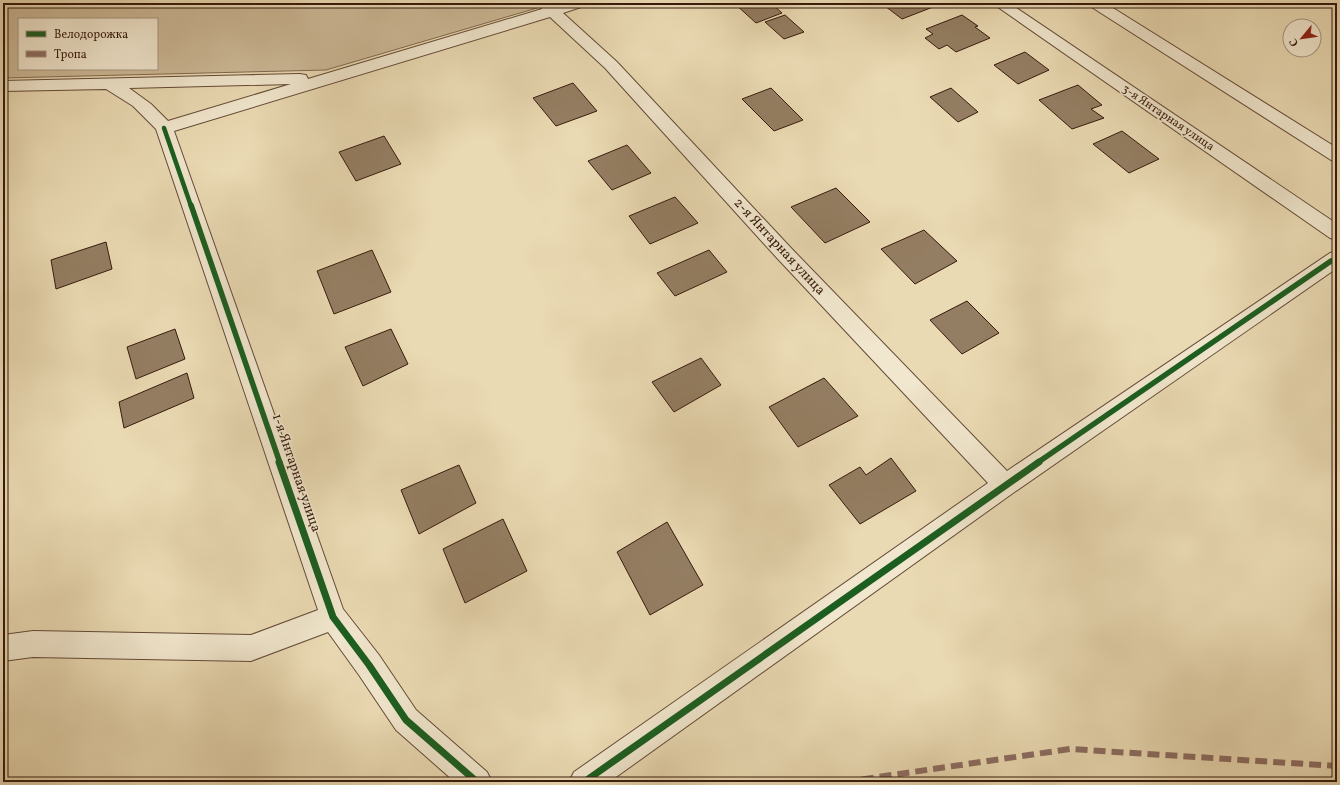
<svg xmlns="http://www.w3.org/2000/svg" width="1340" height="785" viewBox="0 0 1340 785" font-family="Vollkorn,serif">
	<rect width="100%" height="100%" fill="#eadab3"/>
	<filter id="stains"><feTurbulence type="fractalNoise" baseFrequency=".005" numOctaves="4"/><feColorMatrix values="0 0 0 0 .2 0 0 0 0 .09 0 0 0 0 .02 0 0 0 .5 -.17"/></filter>
	<radialGradient id="worn" r=".72"><stop offset=".6" stop-color="#630" stop-opacity="0"/><stop offset="1" stop-color="#630" stop-opacity=".3"/></radialGradient>
	<path fill="#ccb997" stroke="#826a52" fill-rule="evenodd" d="M3,3h530l4,5 -211,62 -323,8zM19,19h138v50h-138z"/>
	<g fill="#947e63" stroke="#371a0c">
		<polygon points="734,3 771,3 782,13 756,23"/>
		<polygon points="881,3 927,3 933,7 902,19"/>
		<polygon points="785,15 804,32 784,39 765,22"/>
		<polygon points="962,15 978,26 975,27 990,38 956,52 947,45 939,49 925,38 933,34 926,29"/>
		<polygon points="1025,52 1049,70 1018,84 994,65"/>
		<polygon points="573,83 597,111 556,126 533,98"/>
		<polygon points="1078,85 1102,105 1091,109 1104,118 1072,129 1039,100"/>
		<polygon points="771,88 803,120 774,131 742,99"/>
		<polygon points="951,88 978,112 958,122 930,97"/>
		<polygon points="1122,131 1159,159 1129,173 1093,144"/>
		<polygon points="384,136 401,164 356,181 339,152"/>
		<polygon points="627,145 651,173 612,190 588,161"/>
		<polygon points="836,188 870,222 825,243 791,207"/>
		<polygon points="675,197 698,223 650,244 629,216"/>
		<polygon points="924,230 957,261 915,284 881,249"/>
		<polygon points="106,242 112,269 56,289 51,260"/>
		<polygon points="372,250 391,292 334,314 317,271"/>
		<polygon points="709,250 727,272 675,296 657,273"/>
		<polygon points="967,301 999,333 962,354 930,320"/>
		<polygon points="175,329 185,359 136,379 127,347"/>
		<polygon points="391,329 408,364 363,386 345,347"/>
		<polygon points="701,358 721,385 674,412 652,382"/>
		<polygon points="187,373 194,398 124,428 119,402"/>
		<polygon points="824,378 858,416 798,447 769,407"/>
		<polygon points="891,458 916,491 860,524 829,485 860,467 866,475"/>
		<polygon points="459,465 476,503 419,534 401,490"/>
		<polygon points="503,519 527,571 465,603 443,549"/>
		<polygon points="667,522 703,585 650,615 617,552"/>
	</g>
	<g fill="none" stroke-linecap="round" stroke-linejoin="round">
		<defs>
			<g id="minor">
				<path d="M537,3h16l2,2 8,-2h23l-2,3 -21,7 54,49 174,186 216,223 323,-218 7,-2v17l-324,225 -404,289h-40l5,-10 414,-289 -211,-225 -172,-190 -55,-51 -376,114 169,478 36,46 37,55 71,62 5,10h-37l-59,-52 -37,-55 -31,-43 -77,29 -218,-4 -30,4v-26l30,-4 218,4 67,-25 -162,-481 -23,-23 -27,-17 -103,2v-10l297,-7 6,1 2,4 234,-70zM291,84l-123,37 -17,-17 -22,-16z"/>
				<polygon points="992,3 1009,3 1337,224 1337,240 1330,238"/>
				<polygon points="1088,3 1105,3 1337,148 1337,162 1331,160 1090,6"/>
			</g>
		</defs>
		<use href="#minor" stroke="#644a36" stroke-width="2"/>
		<use href="#minor" fill="#f1e7ce" fill-rule="evenodd"/>
		<polyline stroke="#8d6e63" stroke-width="6" stroke-dasharray="12 6" stroke-linecap="butt" points="844,782 1070,749 1337,766"/>
		<defs>
			<polyline id="cycleway-far2" points="164,128 191,206"/>
			<g id="cycleway-far1">
				<polyline points="191,205 280,463"/>
				<polyline points="1037,463 1331,261"/>
			</g>
			<g id="cycleway">
				<polyline points="279,462 333,617 369,665 406,720 477,782"/>
				<polyline points="584,782 1039,462"/>
			</g>
		</defs>
		<use href="#cycleway-far2" stroke="#f1e7ce" stroke-width="6"/>
		<use href="#cycleway-far1" stroke="#f1e7ce" stroke-width="8"/>
		<use href="#cycleway" stroke="#f1e7ce" stroke-width="10"/>
		<use href="#cycleway-far2" stroke="#1b5e20" stroke-width="4.5"/>
		<use href="#cycleway-far1" stroke="#1b5e20" stroke-width="5.5"/>
		<use href="#cycleway" stroke="#1b5e20" stroke-width="7"/>
	</g>
	<g text-anchor="middle" dominant-baseline="central" stroke-width="3" stroke-linejoin="round" paint-order="stroke">
		<g font-size="12" fill="#371a0c" stroke="#f1e7ce">
			<text transform="translate(1168 118) rotate(34)">3-я Янтарная улица</text>
		</g>
		<g font-size="14" fill="#371a0c" stroke="#f1e7ce">
			<text transform="translate(779 247) rotate(47)">2-я Янтарная улица</text>
			<text transform="translate(296 473) rotate(71)">1-я Янтарная улица</text>
		</g>
	</g>
	<rect width="1340" height="785" fill="none" stroke="#eadab3" stroke-width="16"/>
	<rect x="4" y="4" width="1332" height="777" fill="none" stroke="#371a0c" stroke-width="2"/>
	<rect x="8" y="8" width="1324" height="769" fill="none" stroke="#371a0c"/>
	<rect x="18" y="18" width="140" height="52" fill="#f1e7ce" stroke="#a79580"/>
	<rect x="26" y="31" width="20" height="6" fill="#1b5e20" stroke="#a79580"/>
	<text x="54" y="38" font-size="12" fill="#371a0c">Велодорожка</text>
	<rect x="26" y="51" width="20" height="6" fill="#8d6e63" stroke="#a79580"/>
	<text x="54" y="58" font-size="12" fill="#371a0c">Тропа</text>
	<g transform="translate(1302 38) rotate(241)"><circle r="19" fill="#f1e7ce" stroke="#a79580"/>
	<path d="M0-3L7 15L0 10L-7 15Z" fill="#8f2418"/>
	<text y="-6" font-size="11" font-weight="bold" text-anchor="middle" fill="#371a0c">С</text>
	</g>
	<rect width="100%" height="100%" filter="url(#stains)"/>
	<rect width="100%" height="100%" fill="url(#worn)"/>
</svg>
